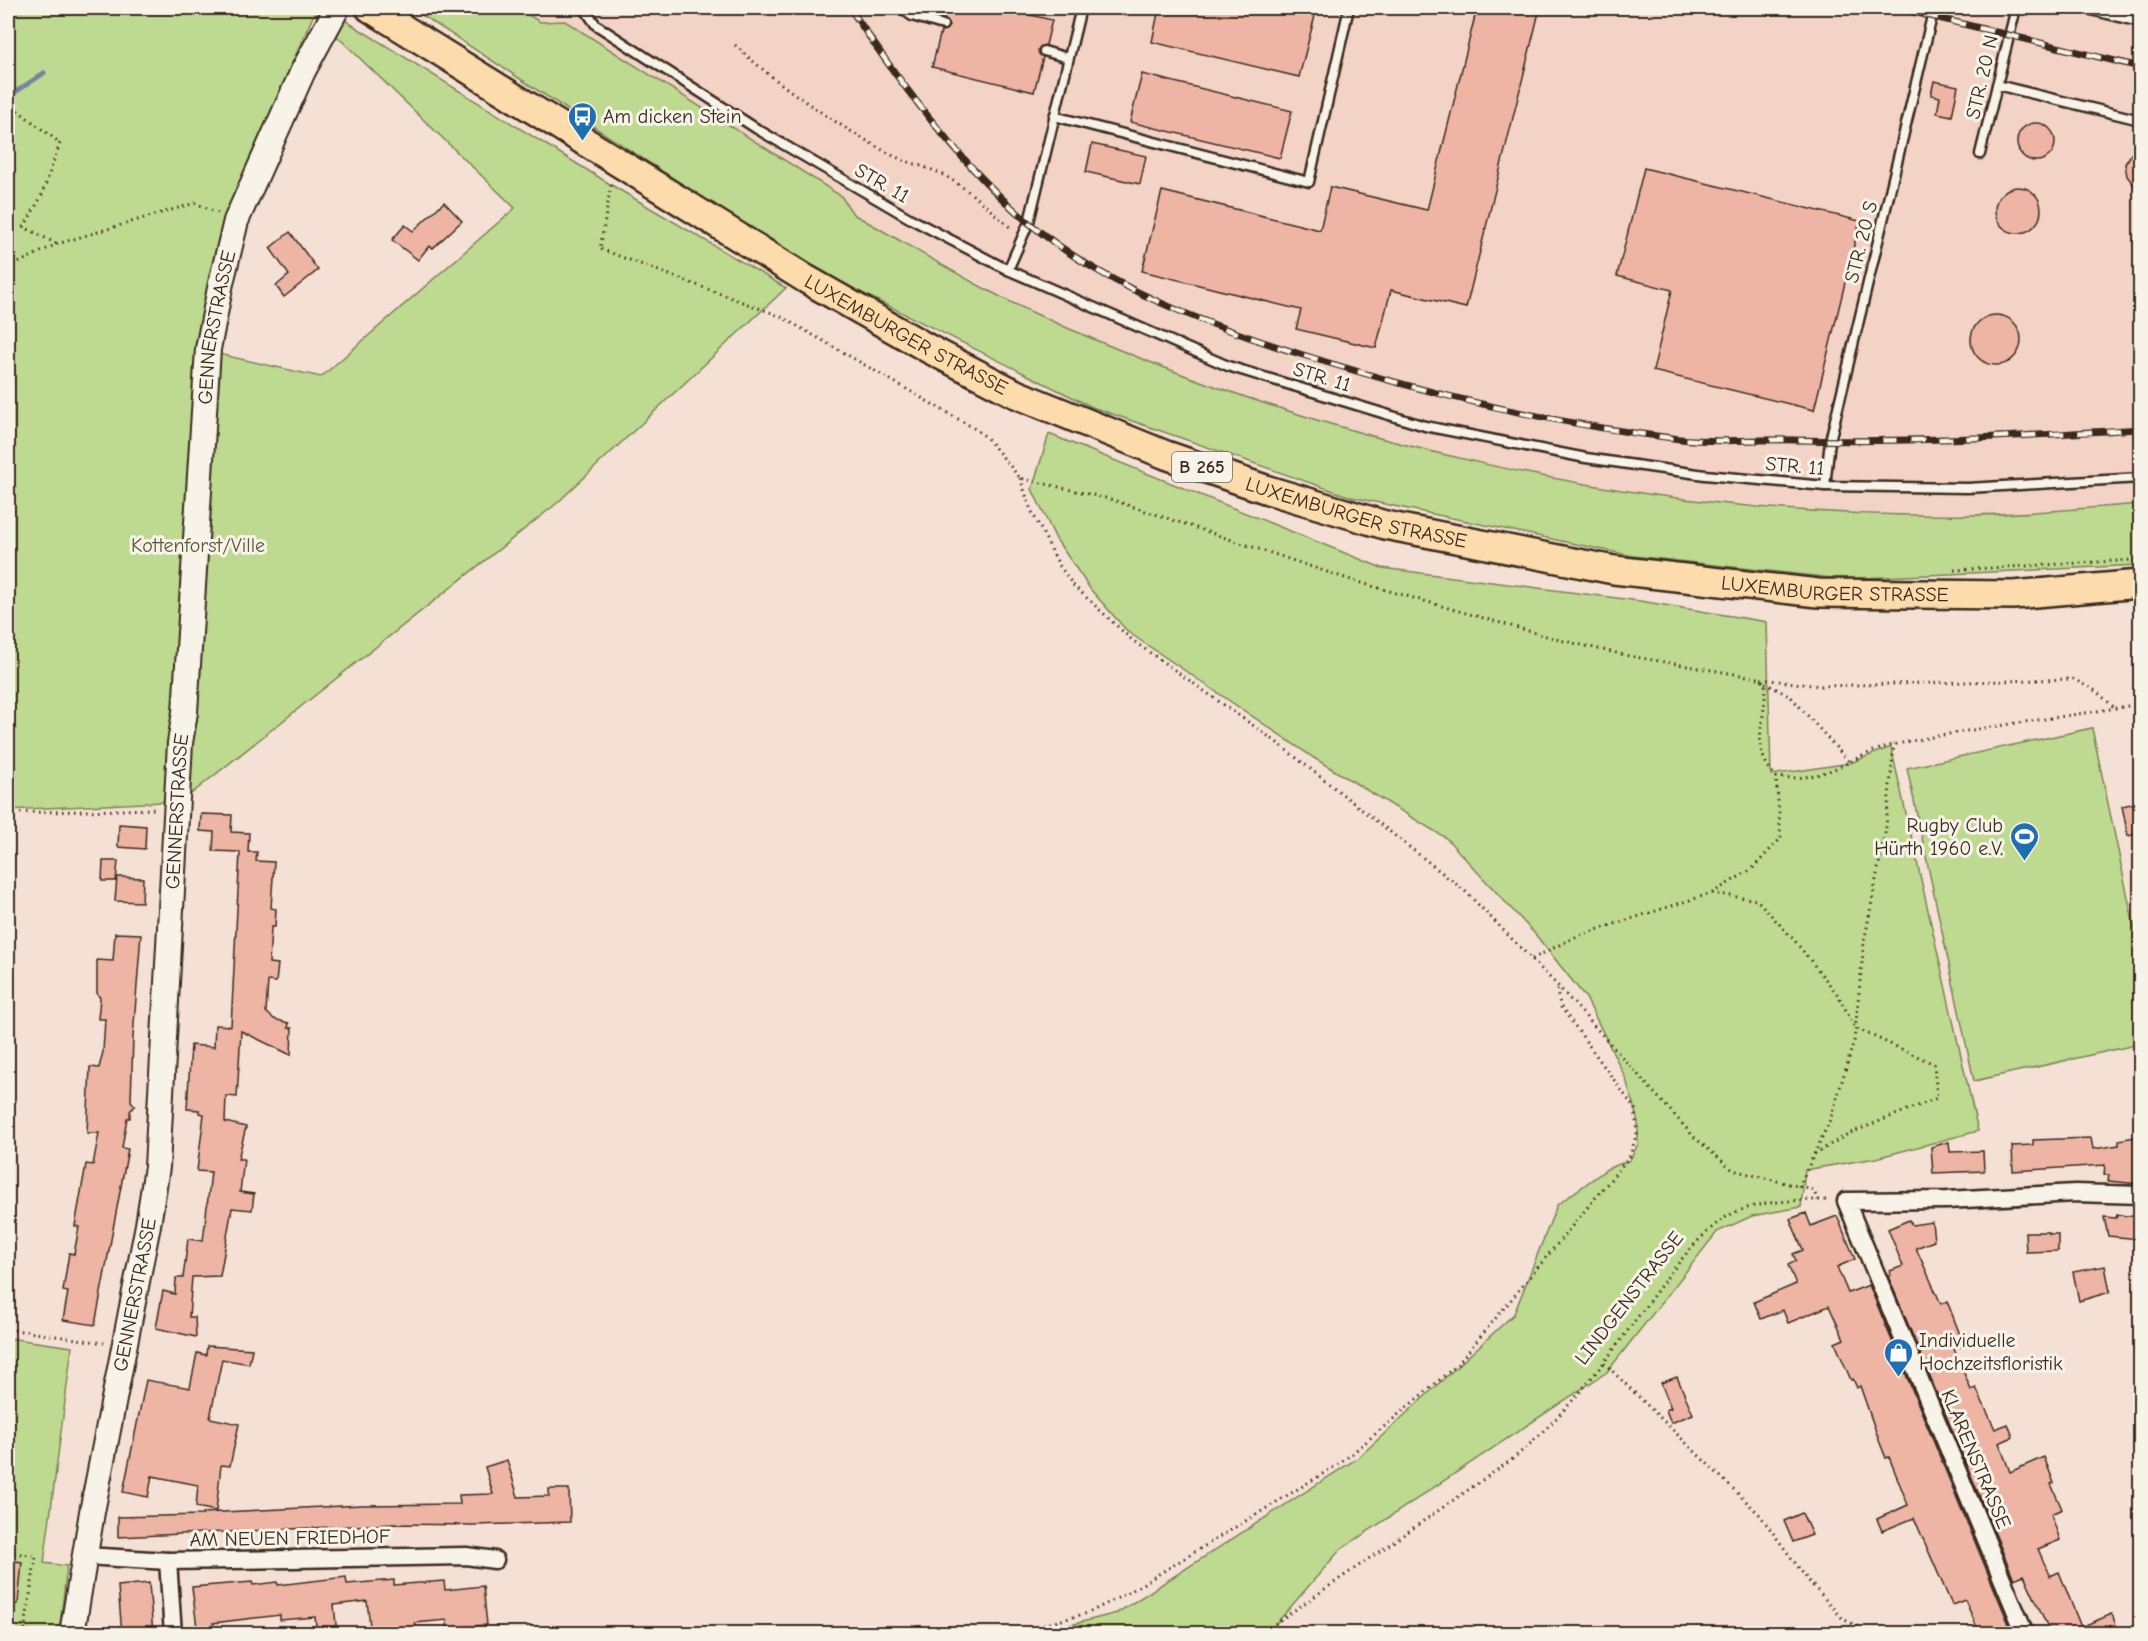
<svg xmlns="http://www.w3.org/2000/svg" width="2148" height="1641" viewBox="0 0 2148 1641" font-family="'Comic Neue',sans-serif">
	<rect width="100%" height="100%" fill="#f4e0d4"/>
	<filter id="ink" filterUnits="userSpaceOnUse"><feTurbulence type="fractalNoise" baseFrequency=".0167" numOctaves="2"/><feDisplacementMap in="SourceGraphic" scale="12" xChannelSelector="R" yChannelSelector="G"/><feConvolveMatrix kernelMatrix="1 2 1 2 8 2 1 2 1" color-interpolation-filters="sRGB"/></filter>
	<g filter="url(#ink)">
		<polygon fill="#f2d3c6" points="517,8 2140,8 2140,504 1973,515 1847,513 1698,500 1585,485 1431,453 1183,377 1033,313 853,214 841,196 565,21 540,22"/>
		<g fill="#bed990" stroke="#7c8257" stroke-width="1.5" fill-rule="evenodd">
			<path d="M8,8h317l288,178 173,102 -230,216 -374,297 -174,9zM314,14l201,194 -194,169 -125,-28 22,-100 64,-163z"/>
			<path d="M411,8h106l23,14 25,-1 276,175 12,18c60,33 121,72 183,100 291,132 616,206 936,201 56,-1 113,-7 168,-11v61l-299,14 -208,-23 -282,-59 -259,-90 -284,-141z"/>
			<polygon points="1049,434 1382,568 1640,601 1767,622 1771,775 1850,763 1891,747 1978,1131 1876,1158 1805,1170 1801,1207 1752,1216 1717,1232 1607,1372 1340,1550 1268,1633 1039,1633 1117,1613 1358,1458 1514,1314 1557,1205 1607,1169 1630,1160 1638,1144 1638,1122 1626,1079 1586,998 1535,934 1446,838 1314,758 1128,632 1091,590 1056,539 1032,489"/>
			<polygon points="2092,728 2140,954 2140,1044 1974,1081 1907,768"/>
			<polygon points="8,1338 72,1347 44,1563 67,1566 59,1633 8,1634"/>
		</g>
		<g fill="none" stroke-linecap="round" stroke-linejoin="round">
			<polyline stroke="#72879d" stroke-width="5" points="8,97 44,73"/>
		</g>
		<g fill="#eeb5a5" stroke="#3b2a1e" stroke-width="1.5">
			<polygon points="947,8 1000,8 1052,20 1046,45 1038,50 1043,57 1034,92 932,67 941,31 949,26 944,19"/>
			<polygon points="1159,8 1317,8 1299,77 1152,42"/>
			<polygon points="1477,8 1540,8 1466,308 1391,290 1376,348 1296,329 1301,310 1142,271 1162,191 1320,230 1330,187 1427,210"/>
			<polygon points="1142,74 1292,111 1280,158 1130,122"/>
			<polygon points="1934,81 1958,86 1952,116 1937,113 1940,97 1931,95"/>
			<circle cx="2036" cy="142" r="19"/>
			<polygon points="2140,140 2140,193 2127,176 2125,164"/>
			<polygon points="1092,144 1146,156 1140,184 1086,172"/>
			<polygon points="1644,168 1860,221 1814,410 1653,371 1672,290 1617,276"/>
			<circle cx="2018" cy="210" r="23"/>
			<polygon points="444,202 462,221 433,248 429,246 418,260 392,240 405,225 413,231"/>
			<polygon points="290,232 318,270 284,297 276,286 289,275 270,248"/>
			<circle cx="1996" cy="340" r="25"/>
			<polygon points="2140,802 2140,833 2128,836 2122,806"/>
			<polygon points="201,814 232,815 231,832 249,833 248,852 257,852 256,861 274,862 271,908 276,909 275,927 271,927 269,963 278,964 276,982 268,981 266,1012 274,1019 289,1023 288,1028 292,1028 291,1055 241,1031 237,1097 226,1096 225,1122 246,1127 238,1159 244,1159 240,1192 254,1194 252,1210 232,1208 220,1276 192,1277 189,1317 195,1317 196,1337 156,1328 163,1291 175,1294 176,1278 183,1278 188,1239 203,1241 211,1172 197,1171 204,1114 199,1113 199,1110 187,1109 191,1045 214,1047 215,1025 231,1026 240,852 213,851 214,832 200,831"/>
			<polygon points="119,824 146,826 145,849 118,847"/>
			<polygon points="103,861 118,861 116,881 102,881"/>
			<polygon points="117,877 143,878 142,902 115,901"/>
			<polygon points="115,933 141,934 133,1037 131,1101 135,1106 130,1111 130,1118 127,1118 122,1148 128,1149 95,1325 63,1320 68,1292 63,1291 69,1253 74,1254 79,1227 75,1226 86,1164 93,1165 99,1133 87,1133 90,1067 99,1068 103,1052 105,1019 98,1019 100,998 97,993 97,960 113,961"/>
			<polygon points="2140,1136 2140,1184 2108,1181 2109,1175 2104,1175 2105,1165 2013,1171 2012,1146 2033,1145 2033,1140 2091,1138 2093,1149 2119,1145 2119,1140"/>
			<polygon points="1949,1142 1950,1152 1983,1151 1984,1171 1933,1173 1931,1147"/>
			<polygon points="1806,1213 1811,1226 1837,1216 1855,1259 1837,1267 1848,1293 1869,1285 2013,1634 1980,1634 1965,1600 1952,1605 1914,1518 1882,1531 1877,1519 1908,1505 1889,1457 1886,1458 1880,1443 1860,1386 1857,1388 1853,1379 1851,1380 1835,1343 1844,1339 1829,1306 1788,1323 1783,1310 1761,1319 1754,1302 1796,1284 1788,1265 1796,1261 1793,1254 1803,1250 1790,1219"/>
			<polygon points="2117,1215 2140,1217 2140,1239 2108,1236 2104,1217 2116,1218"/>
			<polygon points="1909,1220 1912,1225 1932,1222 1934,1241 1916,1248 1941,1304 1947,1301 1964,1345 1954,1349 1971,1390 1976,1388 1995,1429 2008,1424 2013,1437 1999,1443 2010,1472 2044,1457 2054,1483 2051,1484 2062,1509 2051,1514 2060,1540 2038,1549 2050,1576 2059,1572 2081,1627 2112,1614 2119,1634 2051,1634 2024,1575 2014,1579 1888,1276 1891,1275 1890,1271 1903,1266 1888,1229"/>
			<polygon points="2025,1232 2049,1232 2049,1234 2058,1234 2058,1251 2026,1252"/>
			<polygon points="2105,1266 2110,1292 2079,1301 2073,1272"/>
			<polygon points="207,1346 252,1349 249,1364 222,1359 210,1418 239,1424 230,1466 221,1465 216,1511 196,1507 198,1485 152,1476 148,1497 123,1492 146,1380 190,1388 197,1353 206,1355"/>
			<polygon points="1677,1377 1693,1414 1671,1423 1666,1410 1671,1408 1661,1383"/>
			<polygon points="507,1460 518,1497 549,1496 549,1489 569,1489 570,1522 474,1525 395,1524 118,1537 118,1517 203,1515 203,1513 362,1505 460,1504 459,1495 493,1494 485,1467"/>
			<polygon points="1802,1513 1812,1535 1793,1542 1784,1521"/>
			<polygon points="8,1560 22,1562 18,1604 8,1603"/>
			<polygon points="346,1577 347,1584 394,1580 394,1585 444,1581 445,1590 483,1586 487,1625 447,1628 447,1620 415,1623 416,1631 398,1632 397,1628 373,1630 373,1626 370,1626 367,1601 334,1605 337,1634 317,1634 315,1617 280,1620 280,1615 213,1623 214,1626 197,1628 192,1587 252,1582 253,1585 277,1582 278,1585"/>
			<polygon points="149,1583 153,1634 122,1634 118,1586"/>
		</g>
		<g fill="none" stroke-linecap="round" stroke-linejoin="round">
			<defs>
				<g id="lane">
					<polyline points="584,8 596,25 757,129 911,219 1008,270 1228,366 1425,426 1586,458 1705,475 1825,486 1968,488 2140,478"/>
					<polyline points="901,8 912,16 943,25"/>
					<polyline points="2083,8 2140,22"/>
					<polyline points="1044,51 1068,58"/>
					<polyline points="1997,85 2140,120"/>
					<polyline points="1054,116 1309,182 1349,8"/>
					<polyline points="1980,154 2016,8"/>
					<polyline points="1008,270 1029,222 1081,8"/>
					<polyline points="1825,486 1830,441 1934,8"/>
				</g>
				<g id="street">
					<polyline points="85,1556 168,1561 466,1556 495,1560"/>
					<polyline points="168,1561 173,1634"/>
					<polyline points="2025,1634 1846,1201 1947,1200 2075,1193 2140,1195"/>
				</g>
				<g id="secondary">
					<path id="s1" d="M72,1634l20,-122 56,-287 9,-58 23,-424 5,-31 23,-363 13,-66 15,-62 67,-150 34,-63"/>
				</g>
				<g id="primary">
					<path id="s2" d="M370,8l436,271 123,70 87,45 150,61 102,35 117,35 229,45 204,23 195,2 127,-11"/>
				</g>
			</defs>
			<use href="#lane" stroke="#3b2a1e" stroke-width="13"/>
			<use href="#street" stroke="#3b2a1e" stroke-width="21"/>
			<use href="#secondary" stroke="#3b2a1e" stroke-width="28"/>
			<use href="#primary" stroke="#3b2a1e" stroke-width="32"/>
			<g stroke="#3b2a1e" stroke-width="3" stroke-dasharray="1.5 4.5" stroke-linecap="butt">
				<path d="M735,45c46,43 98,77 153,108 19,11 41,13 59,24 24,14 44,34 65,52"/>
				<polyline points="8,103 60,143 41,197 24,227 57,244"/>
				<polyline points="8,117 14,141 8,145"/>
				<path d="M611,185l-11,64 180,67 192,111 14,10 34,41 90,21 241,81 209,60 69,16 130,22 6,5c3,37 -18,62 11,94 56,6 74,-23 121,-33 80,-17 163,-26 243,-40"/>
				<polyline points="8,268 57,244 195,203 218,213"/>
				<polyline points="1020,478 1031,510 1059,565 1073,585 1132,640 1275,741 1465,891 1559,987 1695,1138 1733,1170 1813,1190 1818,1200"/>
				<polyline points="1954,570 2133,560"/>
				<polyline points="1761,679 1820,686 2073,679 2096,691 2115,708"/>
				<polyline points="1765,683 1791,697 1850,763"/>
				<polyline points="8,813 156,809"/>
				<polyline points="1712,893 1757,900 1795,941 1838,995 1855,1028 1934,1064 1937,1098 1848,1134 1813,1155"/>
				<polyline points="1532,959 1577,936 1712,893 1752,869 1781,838 1776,777"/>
				<polyline points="1799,1187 1831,1118 1854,1041 1864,943 1886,827 1894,744"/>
				<polyline points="8,1329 104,1343"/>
				<polyline points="1604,1363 1759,1514 1807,1579 1843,1619 1872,1634"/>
				<polyline points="8,1552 36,1556 24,1634"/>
				<polyline points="1009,1634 1088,1613 1126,1594 1342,1462 1457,1365 1630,1156 1637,1133 1635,1109 1561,1007 1557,993 1559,987"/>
				<path d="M1260,1634l250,-173c48,-39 85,-85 121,-135 24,-32 56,-80 88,-104 27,-22 77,-22 110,-22"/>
			</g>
			<use href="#lane" stroke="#f7f3e8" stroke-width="8"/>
			<use href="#street" stroke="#f7f3e8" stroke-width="16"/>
			<use href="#secondary" stroke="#f7f3e8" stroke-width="24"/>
			<use href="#primary" stroke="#fcdcac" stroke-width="27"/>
			<defs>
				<g id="rail">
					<path d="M850,8c48,73 112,158 179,215 78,65 176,101 271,131 124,39 251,70 380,85 37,4 77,0 115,1 116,3 230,-4 345,-11"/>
					<polyline points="1897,8 2140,67"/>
				</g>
			</defs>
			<use href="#rail" stroke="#3b2a1e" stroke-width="7"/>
			<use href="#rail" stroke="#f7f3e8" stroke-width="4.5" stroke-dasharray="14" stroke-linecap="butt"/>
		</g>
	</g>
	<defs>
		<symbol id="bus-pin" viewBox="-11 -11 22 30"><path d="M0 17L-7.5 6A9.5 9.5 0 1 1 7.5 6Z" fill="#1f6fb2" stroke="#f7f3e8"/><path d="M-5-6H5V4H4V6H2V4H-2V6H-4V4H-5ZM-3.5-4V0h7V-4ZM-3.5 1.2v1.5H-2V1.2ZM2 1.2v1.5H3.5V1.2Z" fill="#fff"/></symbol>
		<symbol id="stadium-pin" viewBox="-11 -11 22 30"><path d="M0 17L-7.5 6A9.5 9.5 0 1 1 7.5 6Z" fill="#1f6fb2" stroke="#f7f3e8"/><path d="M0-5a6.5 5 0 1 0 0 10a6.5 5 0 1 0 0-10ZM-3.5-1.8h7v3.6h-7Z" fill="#fff"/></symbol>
		<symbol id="shop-pin" viewBox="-11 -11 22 30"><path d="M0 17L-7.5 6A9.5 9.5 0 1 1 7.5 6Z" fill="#1f6fb2" stroke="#f7f3e8"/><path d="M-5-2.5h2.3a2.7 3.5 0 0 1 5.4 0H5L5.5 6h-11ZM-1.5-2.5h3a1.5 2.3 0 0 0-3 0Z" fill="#fff"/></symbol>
	</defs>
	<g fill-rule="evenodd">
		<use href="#bus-pin" x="566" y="100" width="33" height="45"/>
		<use href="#stadium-pin" x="2008" y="820" width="33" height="45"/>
		<use href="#shop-pin" x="1882" y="1336" width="33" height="45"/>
	</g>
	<g text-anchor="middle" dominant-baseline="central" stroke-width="6" stroke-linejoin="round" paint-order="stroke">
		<rect fill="#f7f3e8" stroke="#73665b" stroke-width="1.5" x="1172" y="452" width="60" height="30" rx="4.5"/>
		<g font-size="18" font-weight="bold" fill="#3b2a1e">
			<text x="1202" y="467">B 265</text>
		</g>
		<g font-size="20" fill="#3b2a1e" stroke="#f7f3e8">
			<text transform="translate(1982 77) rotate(-77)">STR. 20 N</text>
			<text transform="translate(882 183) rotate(30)">STR. 11</text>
			<text transform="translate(1861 242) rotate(-76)">STR. 20 S</text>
			<text stroke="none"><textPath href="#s1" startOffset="1317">GENNERSTRASSE</textPath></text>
			<text stroke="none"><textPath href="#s2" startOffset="628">LUXEMBURGER STRASSE</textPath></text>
			<text transform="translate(1322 377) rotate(17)">STR. 11</text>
			<text transform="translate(1795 466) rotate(5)">STR. 11</text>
			<text stroke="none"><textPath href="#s2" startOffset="1114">LUXEMBURGER STRASSE</textPath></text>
			<text stroke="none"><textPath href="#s2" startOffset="1600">LUXEMBURGER STRASSE</textPath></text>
			<text stroke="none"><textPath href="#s1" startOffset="831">GENNERSTRASSE</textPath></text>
			<text stroke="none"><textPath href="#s1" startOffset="345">GENNERSTRASSE</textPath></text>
			<text transform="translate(1629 1298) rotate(-52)">LINDGENSTRASSE</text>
			<text transform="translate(1976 1459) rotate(67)">KLARENSTRASSE</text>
			<text transform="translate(290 1538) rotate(-1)">AM NEUEN FRIEDHOF</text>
		</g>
		<g font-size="20" fill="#3b2a1e" stroke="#f7f3e8" text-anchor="start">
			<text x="603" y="116">Am dicken Stein</text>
			<text x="2003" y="825" text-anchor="end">Rugby Club<tspan x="2003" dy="23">Hürth 1960 e.V.</tspan></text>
			<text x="1919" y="1340">Individuelle<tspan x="1919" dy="23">Hochzeitsfloristik</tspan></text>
		</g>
		<g font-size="20" fill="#5c563a" stroke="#f7f3e8">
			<text x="198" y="545">Kottenforst/Ville</text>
		</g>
	</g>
	<rect width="2148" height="1641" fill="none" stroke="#f7f3e8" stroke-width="30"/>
	<rect x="15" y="15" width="2118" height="1611" fill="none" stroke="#3b2a1e" stroke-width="2" filter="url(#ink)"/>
</svg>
